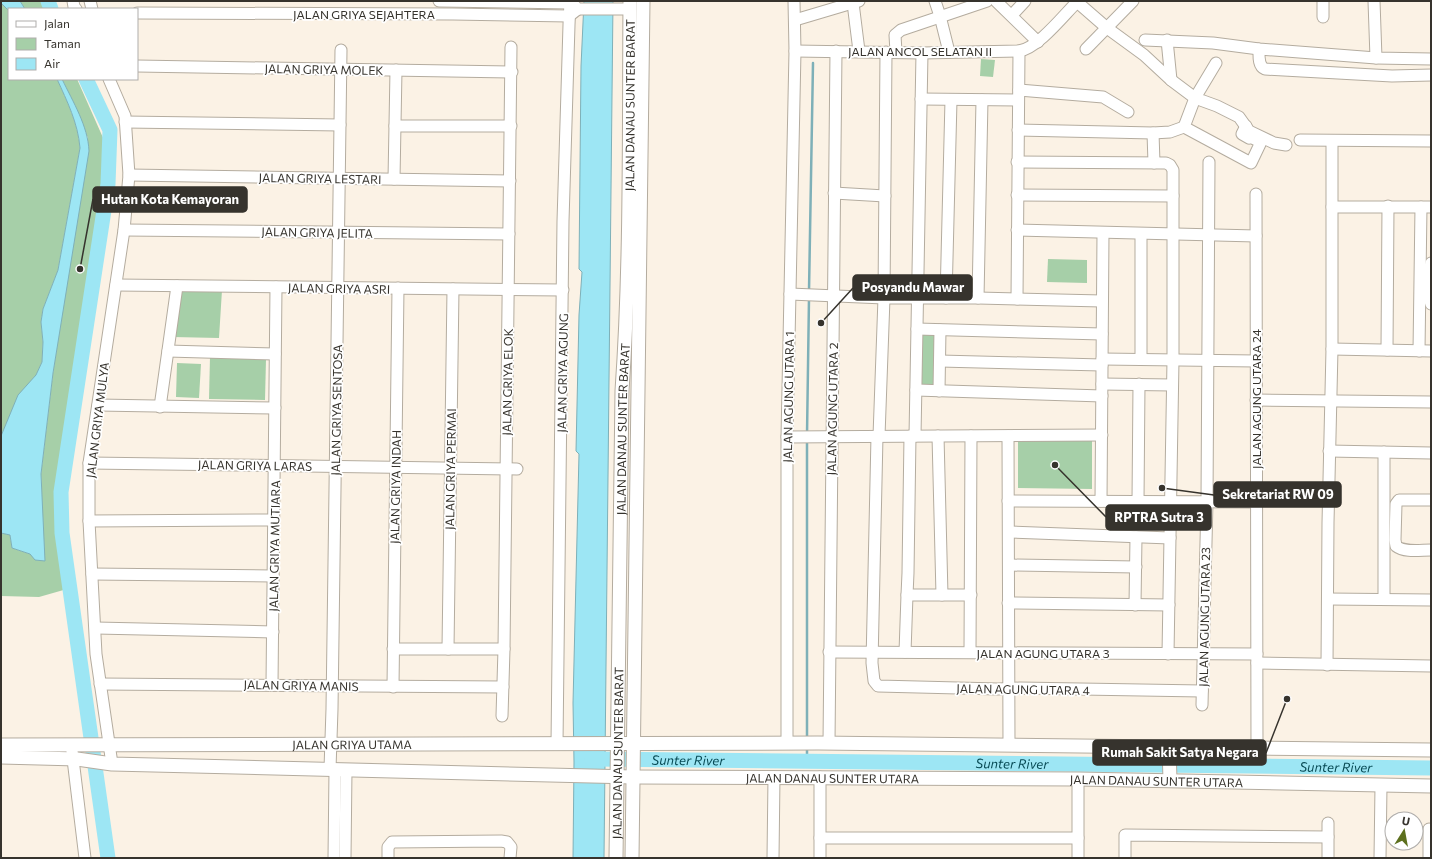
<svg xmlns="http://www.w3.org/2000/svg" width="1432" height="859" viewBox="0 0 1432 859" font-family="Commissioner,sans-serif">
	<rect width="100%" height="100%" fill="#fbf2e5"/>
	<g fill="#a6cfa8">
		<polygon points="20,1 41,1 45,9 25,9"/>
		<path d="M1,3l8,8v68h48c10,22 21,44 23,69l-22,122 -15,39 -2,13 2,20 -1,20 -6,13 -18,21 -17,40z"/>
		<polygon points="981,59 995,60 993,77 980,76"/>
		<polygon points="62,79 77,79 104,140 105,165 57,487 58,519 67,589 39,597 1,596 1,533 10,535 12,548 30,554 42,502 41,474 53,373 88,138"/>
		<polygon points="1048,259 1087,260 1087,283 1047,282"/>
		<polygon points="181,288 222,290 219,338 173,337"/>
		<polygon points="919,335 937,335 937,388 918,387"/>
		<polygon points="210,357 266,359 265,400 209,399"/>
		<polygon points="177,363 201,364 199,398 176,397"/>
		<polygon points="1018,441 1092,441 1092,489 1018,488"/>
	</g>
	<g fill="#9de6f4" stroke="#7eb0b8">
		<polygon points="1,1 20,1 25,9 9,9 9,11 1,3"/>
		<polygon points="584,1 613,1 604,858 573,858 574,762 573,703 579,454 576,451 579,315 582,272 579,269 581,66"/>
		<path d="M57,79h5c11,23 26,47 27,72l-36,222 -12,101 4,87 -10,-1 -5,-6 -18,-6 -2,-13 -9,-2v-97l17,-41 18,-20 6,-13 1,-20 -2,-20 2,-13 15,-39 22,-122c-2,-25 -13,-47 -23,-69z"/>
	</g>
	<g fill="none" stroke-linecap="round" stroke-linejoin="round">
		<g stroke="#7eb0b8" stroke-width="2.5">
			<polyline points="809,291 813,63"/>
			<polyline points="807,435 809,298"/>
			<polyline points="807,440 807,739"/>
			<polyline points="807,748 807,762"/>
		</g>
		<g stroke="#9de6f4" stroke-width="15">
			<polyline points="48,1 51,9"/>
			<polyline points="86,79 110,130 108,184 61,492 62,533 108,858"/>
			<path id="s1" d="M592,759l839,9"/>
		</g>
		<defs>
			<g id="minor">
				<polyline points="73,1 74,7 76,9"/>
				<polyline points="90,1 92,9"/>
				<polyline points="439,1 570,3 575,6"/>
				<polyline points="935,1 940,16 949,52"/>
				<polyline points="996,1 1038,42"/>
				<polyline points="1076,1 1107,28 1144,55 1171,80 1195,98 1184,127 1251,163 1261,142 1250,137 1249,138 1242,134 1246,126"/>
				<polyline points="1323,1 1323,17"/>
				<polyline points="1374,1 1376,58"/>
				<polyline points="853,3 859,51"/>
				<polyline points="578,9 630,9"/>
				<polyline points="137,13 453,14 569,16 578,9"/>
				<polyline points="1012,15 1025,1"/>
				<polyline points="795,20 859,1"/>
				<polyline points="1145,40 1213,43 1259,49 1376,58 1431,59"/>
				<polyline points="1167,40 1171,80"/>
				<polyline points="1086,49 1133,1"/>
				<path d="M1259,49c0,7 -1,17 6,20l127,7 39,-1"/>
				<path d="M795,51l127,2 97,-2c19,-3 44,-35 58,-49"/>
				<polyline points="896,52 895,35 901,30 987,1"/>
				<polyline points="1216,63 1195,98 1217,106 1239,117 1249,131 1274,143 1286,145"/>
				<polyline points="137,66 512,72"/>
				<polyline points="109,79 125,116 129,175 124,230 89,463 89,521 96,654 112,764"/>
				<polyline points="1019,90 1103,97 1128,112"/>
				<polyline points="921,99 1018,100"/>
				<polyline points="125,122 340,125"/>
				<polyline points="395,126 511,126"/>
				<polyline points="1018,130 1153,133 1170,132 1184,127"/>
				<polyline points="1153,133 1154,163"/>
				<polyline points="1300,140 1431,141"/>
				<polyline points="1017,162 1166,163 1170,165 1173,170 1173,360 1168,654"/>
				<polyline points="129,175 510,181"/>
				<polyline points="394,179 396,70"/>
				<polyline points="834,193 885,196"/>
				<polyline points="1256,194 1257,748"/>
				<polyline points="1017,195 1173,196"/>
				<polyline points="1332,207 1431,207"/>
				<polyline points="124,230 509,234"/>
				<polyline points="1017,230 1256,236"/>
				<polyline points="1431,263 1430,267 1430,301 1431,304"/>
				<polyline points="116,285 563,290"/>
				<polyline points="790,294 884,298 978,298 1102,301"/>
				<polyline points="946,298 951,100"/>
				<polyline points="978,298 982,100"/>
				<polyline points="1017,299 1019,51"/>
				<polyline points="917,329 1102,334"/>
				<polyline points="1332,349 1431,351"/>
				<polyline points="1387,350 1388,206"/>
				<polyline points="168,351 275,354"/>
				<polyline points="1419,351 1421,207"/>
				<polyline points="1102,359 1256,361"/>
				<polyline points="1141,359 1141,234"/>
				<polyline points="940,361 1102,365"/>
				<polyline points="1102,384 1172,385"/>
				<polyline points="916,390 1102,396"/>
				<polyline points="939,391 940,330"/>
				<polyline points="1256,400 1431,402"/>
				<polyline points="98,405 275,408"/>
				<polyline points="160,407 177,286"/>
				<polyline points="877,436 872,663 874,681 878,686 998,689 1020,688 1202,691"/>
				<polyline points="879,436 884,298 886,52"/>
				<polyline points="915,436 922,53"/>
				<polyline points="938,436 942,595"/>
				<polyline points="1008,436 1009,745"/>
				<polyline points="787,437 1102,435"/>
				<polyline points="1329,451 1431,453"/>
				<polyline points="1384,452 1384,599"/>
				<polyline points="89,463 517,469"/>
				<path d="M1431,500h-32l-3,4 -1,36 1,6c9,7 24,4 35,4"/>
				<polyline points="1008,501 1256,502"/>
				<polyline points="1101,501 1103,233"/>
				<polyline points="1138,501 1139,384"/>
				<polyline points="89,521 274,520"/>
				<polyline points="1009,532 1170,538"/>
				<polyline points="1009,565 1136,567"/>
				<polyline points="92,574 273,576"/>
				<polyline points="907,595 971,595"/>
				<polyline points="1328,599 1431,600"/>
				<polyline points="1008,603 1169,605"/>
				<polyline points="1135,605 1136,537"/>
				<polyline points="96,628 273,632"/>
				<polyline points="393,649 504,649"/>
				<polyline points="448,649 453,289"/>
				<polyline points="829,652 1257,654"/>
				<polyline points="905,652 907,595 908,573 910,436"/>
				<polyline points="970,652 971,436"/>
				<polyline points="1257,663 1431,666"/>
				<polyline points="1327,665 1328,523 1332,349 1332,141"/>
				<polyline points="100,684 503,687"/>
				<polyline points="272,685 276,287"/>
				<polyline points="393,687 398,288"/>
				<polyline points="1202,705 1207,502 1209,162"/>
				<polyline points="502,716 504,649 511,47"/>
				<polyline points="787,743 787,437 795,51 794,1"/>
				<polyline points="829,743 836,51"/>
				<polyline points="557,744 563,221 569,25 570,1"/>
				<polyline points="72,751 85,858"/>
				<polyline points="330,769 332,709 341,50"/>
				<polyline points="1429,829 1429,858"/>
				<polyline points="820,838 1078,838"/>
				<polyline points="334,858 335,770"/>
				<polyline points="345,858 346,770"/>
				<polyline points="388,858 388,847 392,842 501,841 507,842 511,847 510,858"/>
				<polyline points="773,858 774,777"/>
				<polyline points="820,858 820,777"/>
				<polyline points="1078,858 1078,779"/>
				<polyline points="1125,858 1125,835 1328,837"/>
				<polyline points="1328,858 1328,823"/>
				<polyline points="1380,858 1381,786"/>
			</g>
			<g id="major">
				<path id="s2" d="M1,745l817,-2 613,7"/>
				<polyline points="1169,747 1170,780"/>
				<path id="s3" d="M1,757l76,2 35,5 521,13 445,2 353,7"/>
				<path id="s4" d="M616,858l6,-467c9,-130 7,-260 8,-390"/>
				<polyline points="632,858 643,1"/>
			</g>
		</defs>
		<use href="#minor" stroke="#b4ac9f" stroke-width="13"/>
		<use href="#major" stroke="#b4ac9f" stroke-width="15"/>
		<use href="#minor" stroke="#fff" stroke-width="11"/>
		<use href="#major" stroke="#fff" stroke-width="13"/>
	</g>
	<g text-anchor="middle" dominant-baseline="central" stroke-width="3.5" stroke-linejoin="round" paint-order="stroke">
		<g font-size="12" fill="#36332d" stroke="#fff">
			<text x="364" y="14">JALAN GRIYA SEJAHTERA</text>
			<text x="920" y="51">JALAN ANCOL SELATAN II</text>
			<text transform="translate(324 69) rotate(1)">JALAN GRIYA MOLEK</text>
			<text stroke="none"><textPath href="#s4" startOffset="753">JALAN DANAU SUNTER BARAT</textPath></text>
			<text transform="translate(320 178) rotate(1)">JALAN GRIYA LESTARI</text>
			<text transform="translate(317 232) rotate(1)">JALAN GRIYA JELITA</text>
			<text transform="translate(339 288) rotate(1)">JALAN GRIYA ASRI</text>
			<text transform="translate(562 373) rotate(-89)">JALAN GRIYA AGUNG</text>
			<text transform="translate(507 382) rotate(-89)">JALAN GRIYA ELOK</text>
			<text transform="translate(788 397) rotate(-89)">JALAN AGUNG UTARA 1</text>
			<text transform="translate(1256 399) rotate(-90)">JALAN AGUNG UTARA 24</text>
			<text transform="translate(832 409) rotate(-89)">JALAN AGUNG UTARA 2</text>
			<text transform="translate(336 410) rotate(-89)">JALAN GRIYA SENTOSA</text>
			<text transform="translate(97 420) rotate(-83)">JALAN GRIYA MULYA</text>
			<text stroke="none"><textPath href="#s4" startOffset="429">JALAN DANAU SUNTER BARAT</textPath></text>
			<text transform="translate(255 465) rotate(1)">JALAN GRIYA LARAS</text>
			<text transform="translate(450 469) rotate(-89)">JALAN GRIYA PERMAI</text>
			<text transform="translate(395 487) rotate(-89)">JALAN GRIYA INDAH</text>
			<text transform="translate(274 546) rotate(-89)">JALAN GRIYA MUTIARA</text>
			<text transform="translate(1204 617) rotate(-89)">JALAN AGUNG UTARA 23</text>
			<text x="1043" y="653">JALAN AGUNG UTARA 3</text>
			<text transform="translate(301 685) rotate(1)">JALAN GRIYA MANIS</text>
			<text transform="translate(1023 689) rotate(1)">JALAN AGUNG UTARA 4</text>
			<text stroke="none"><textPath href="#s2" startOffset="351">JALAN GRIYA UTAMA</textPath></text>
			<text stroke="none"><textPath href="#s4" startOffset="105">JALAN DANAU SUNTER BARAT</textPath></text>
			<text stroke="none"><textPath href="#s3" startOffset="832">JALAN DANAU SUNTER UTARA</textPath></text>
			<text stroke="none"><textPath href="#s3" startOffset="1156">JALAN DANAU SUNTER UTARA</textPath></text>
		</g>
		<g font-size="13" font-style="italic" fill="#084b55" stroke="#fff">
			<text stroke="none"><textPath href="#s1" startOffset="96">Sunter River</textPath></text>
			<text stroke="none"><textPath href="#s1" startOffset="420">Sunter River</textPath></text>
			<text stroke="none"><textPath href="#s1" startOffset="744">Sunter River</textPath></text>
		</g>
	</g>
	<path fill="none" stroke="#36332d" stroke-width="1.5" d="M80 269L93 199M821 323L853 288M1162 488L1214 495M1055 465L1106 517M1287 699L1266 753"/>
	<g fill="#36332d" stroke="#fff" stroke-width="1.5">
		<circle cx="80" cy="269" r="4"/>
		<circle cx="821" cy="323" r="4"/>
		<circle cx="1162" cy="488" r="4"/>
		<circle cx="1055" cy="465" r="4"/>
		<circle cx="1287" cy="699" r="4"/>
	</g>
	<g fill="#36332d" stroke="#36332d" stroke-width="1.5">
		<rect x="93" y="187" width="154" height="25" rx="4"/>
		<rect x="853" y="275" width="119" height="25" rx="4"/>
		<rect x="1214" y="482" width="127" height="25" rx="4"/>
		<rect x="1106" y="505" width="105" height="25" rx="4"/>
		<rect x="1093" y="740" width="173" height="25" rx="4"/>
	</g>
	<g font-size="13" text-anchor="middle" font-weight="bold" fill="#fff">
		<text x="170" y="204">Hutan Kota Kemayoran</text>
		<text x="913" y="292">Posyandu Mawar</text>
		<text x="1278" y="499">Sekretariat RW 09</text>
		<text x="1159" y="522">RPTRA Sutra 3</text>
		<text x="1180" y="757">Rumah Sakit Satya Negara</text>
	</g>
	<rect width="1432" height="859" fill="none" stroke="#36332d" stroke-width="4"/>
	<rect x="8" y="8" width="130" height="72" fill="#ffffff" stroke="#afadab"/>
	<rect x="16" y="21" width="20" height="6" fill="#ffffff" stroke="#afadab"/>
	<text x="44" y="28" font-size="12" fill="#36332d">Jalan</text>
	<rect x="16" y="38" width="20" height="12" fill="#a6cfa8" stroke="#afadab"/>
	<text x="44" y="48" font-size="12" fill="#36332d">Taman</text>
	<rect x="16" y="58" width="20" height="12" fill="#9de6f4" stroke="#afadab"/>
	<text x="44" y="68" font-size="12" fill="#36332d">Air</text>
	<g transform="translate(1404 831) rotate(11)"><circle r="19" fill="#ffffff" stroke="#afadab"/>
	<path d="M0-3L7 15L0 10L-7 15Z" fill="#5d701e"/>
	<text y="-6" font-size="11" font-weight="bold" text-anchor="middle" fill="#36332d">U</text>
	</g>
</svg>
